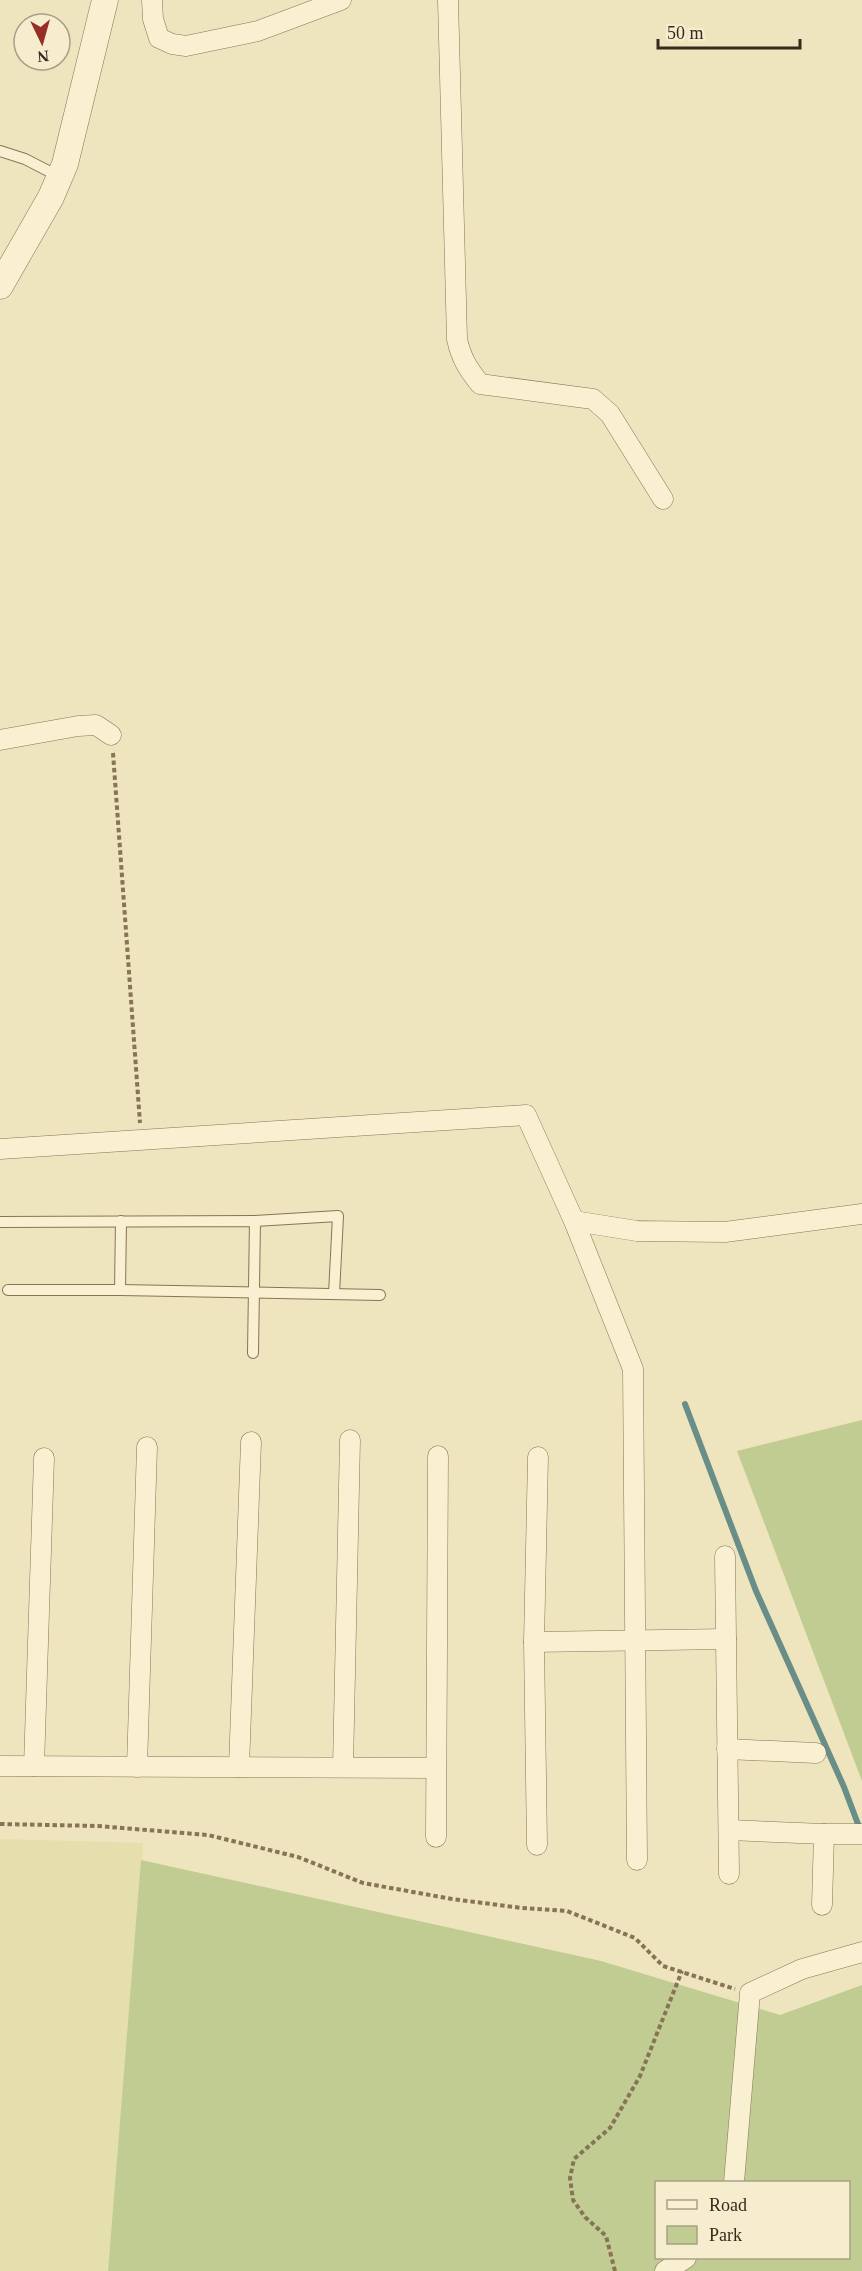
<svg xmlns="http://www.w3.org/2000/svg" width="862" height="2271" viewBox="0 0 862 2271" font-family="'Times New Roman',serif">
	<rect width="100%" height="100%" fill="#eee4be"/>
	<polygon fill="#e4dfac" points="0,1839 143,1843 108,2271 0,2271"/>
	<g fill="#c1cc92" fill-rule="evenodd">
		<polygon points="862,1420 862,1781 737,1451"/>
		<path d="M141,1860l460,101 179,54 82,-30v286h-754zM656,2182h192v76h-192z"/>
	</g>
	<g fill="none" stroke-linecap="round" stroke-linejoin="round">
		<polyline stroke="#698e87" stroke-width="6" points="685,1404 756,1591 844,1787 861,1832"/>
		<defs>
			<g id="service">
				<polyline points="0,151 25,159 60,177"/>
				<polyline points="255,1221 338,1216 334,1294"/>
				<polyline points="0,1222 255,1221 253,1353"/>
				<polyline points="8,1290 120,1290 380,1295"/>
				<polyline points="120,1290 121,1221"/>
			</g>
			<g id="minor">
				<polyline points="152,0 153,19 159,38 172,44 186,46 258,31 341,0"/>
				<path d="M448,0l9,339c4,19 11,30 23,45l113,15 17,15 53,85"/>
				<polyline points="0,740 78,726 96,725 111,735"/>
				<polyline points="0,1149 526,1115 574,1221 633,1369 637,1860"/>
				<polyline points="574,1221 637,1231 725,1232 862,1214"/>
				<polyline points="725,1556 726,1639"/>
				<polyline points="534,1642 726,1639 729,1874"/>
				<polyline points="727,1749 816,1753"/>
				<polyline points="0,1766 436,1768"/>
				<polyline points="34,1766 44,1458"/>
				<polyline points="137,1767 147,1447"/>
				<polyline points="239,1767 251,1442"/>
				<polyline points="343,1767 350,1440"/>
				<polyline points="729,1830 824,1834 822,1905"/>
				<polyline points="824,1834 862,1834"/>
				<polyline points="436,1837 438,1456"/>
				<polyline points="537,1845 534,1642 538,1457"/>
				<polyline points="734,2182 750,1993 802,1969 862,1952"/>
				<polyline points="665,2271 686,2258"/>
			</g>
			<polyline id="tertiary" points="0,286 51,197 65,164 105,0"/>
		</defs>
		<use href="#service" stroke="#877457" stroke-width="12"/>
		<use href="#minor" stroke="#877457" stroke-width="21"/>
		<use href="#tertiary" stroke="#877457" stroke-width="27"/>
		<g stroke="#877457" stroke-width="4" stroke-dasharray="4.5 3" stroke-linecap="butt">
			<polyline points="113,753 140,1123"/>
			<polyline points="0,1824 98,1826 208,1835 298,1857 363,1883 452,1899 522,1908 567,1911 635,1938 663,1966 735,1989"/>
			<polyline points="615,2271 606,2236 585,2217 573,2200 570,2178 574,2159 610,2128 640,2076 682,1971"/>
		</g>
		<use href="#service" stroke="#f9f0d1" stroke-width="10"/>
		<use href="#minor" stroke="#f9f0d1" stroke-width="20"/>
		<use href="#tertiary" stroke="#f9f0d1" stroke-width="26"/>
	</g>
	<rect x="655" y="2181" width="195" height="78" fill="#f6edce" stroke="#a99f87" stroke-width="1.5"/>
	<rect x="667" y="2200" width="30" height="9" fill="#f9f0d1" stroke="#a99f87" stroke-width="1.5"/>
	<text x="709" y="2211" font-size="18" fill="#362a1c">Road</text>
	<rect x="667" y="2226" width="30" height="18" fill="#c1cc92" stroke="#a99f87" stroke-width="1.5"/>
	<text x="709" y="2241" font-size="18" fill="#362a1c">Park</text>
	<g transform="translate(42 42) rotate(175)"><circle r="28" fill="#f6edce" stroke="#a99f87" stroke-width="1.5"/>
	<path d="M0-4.5L10 22L0 15L-10 22Z" fill="#972e26"/>
	<text y="-9" font-size="16" font-weight="bold" text-anchor="middle" fill="#362a1c">N</text>
	</g>
	<path d="M658 39v9h142v-9" fill="none" stroke="#362a1c" stroke-width="3"/>
	<text x="667" y="39" font-size="18" fill="#362a1c" stroke="#f6edce" stroke-width="4.5" paint-order="stroke">50 m</text>
</svg>
